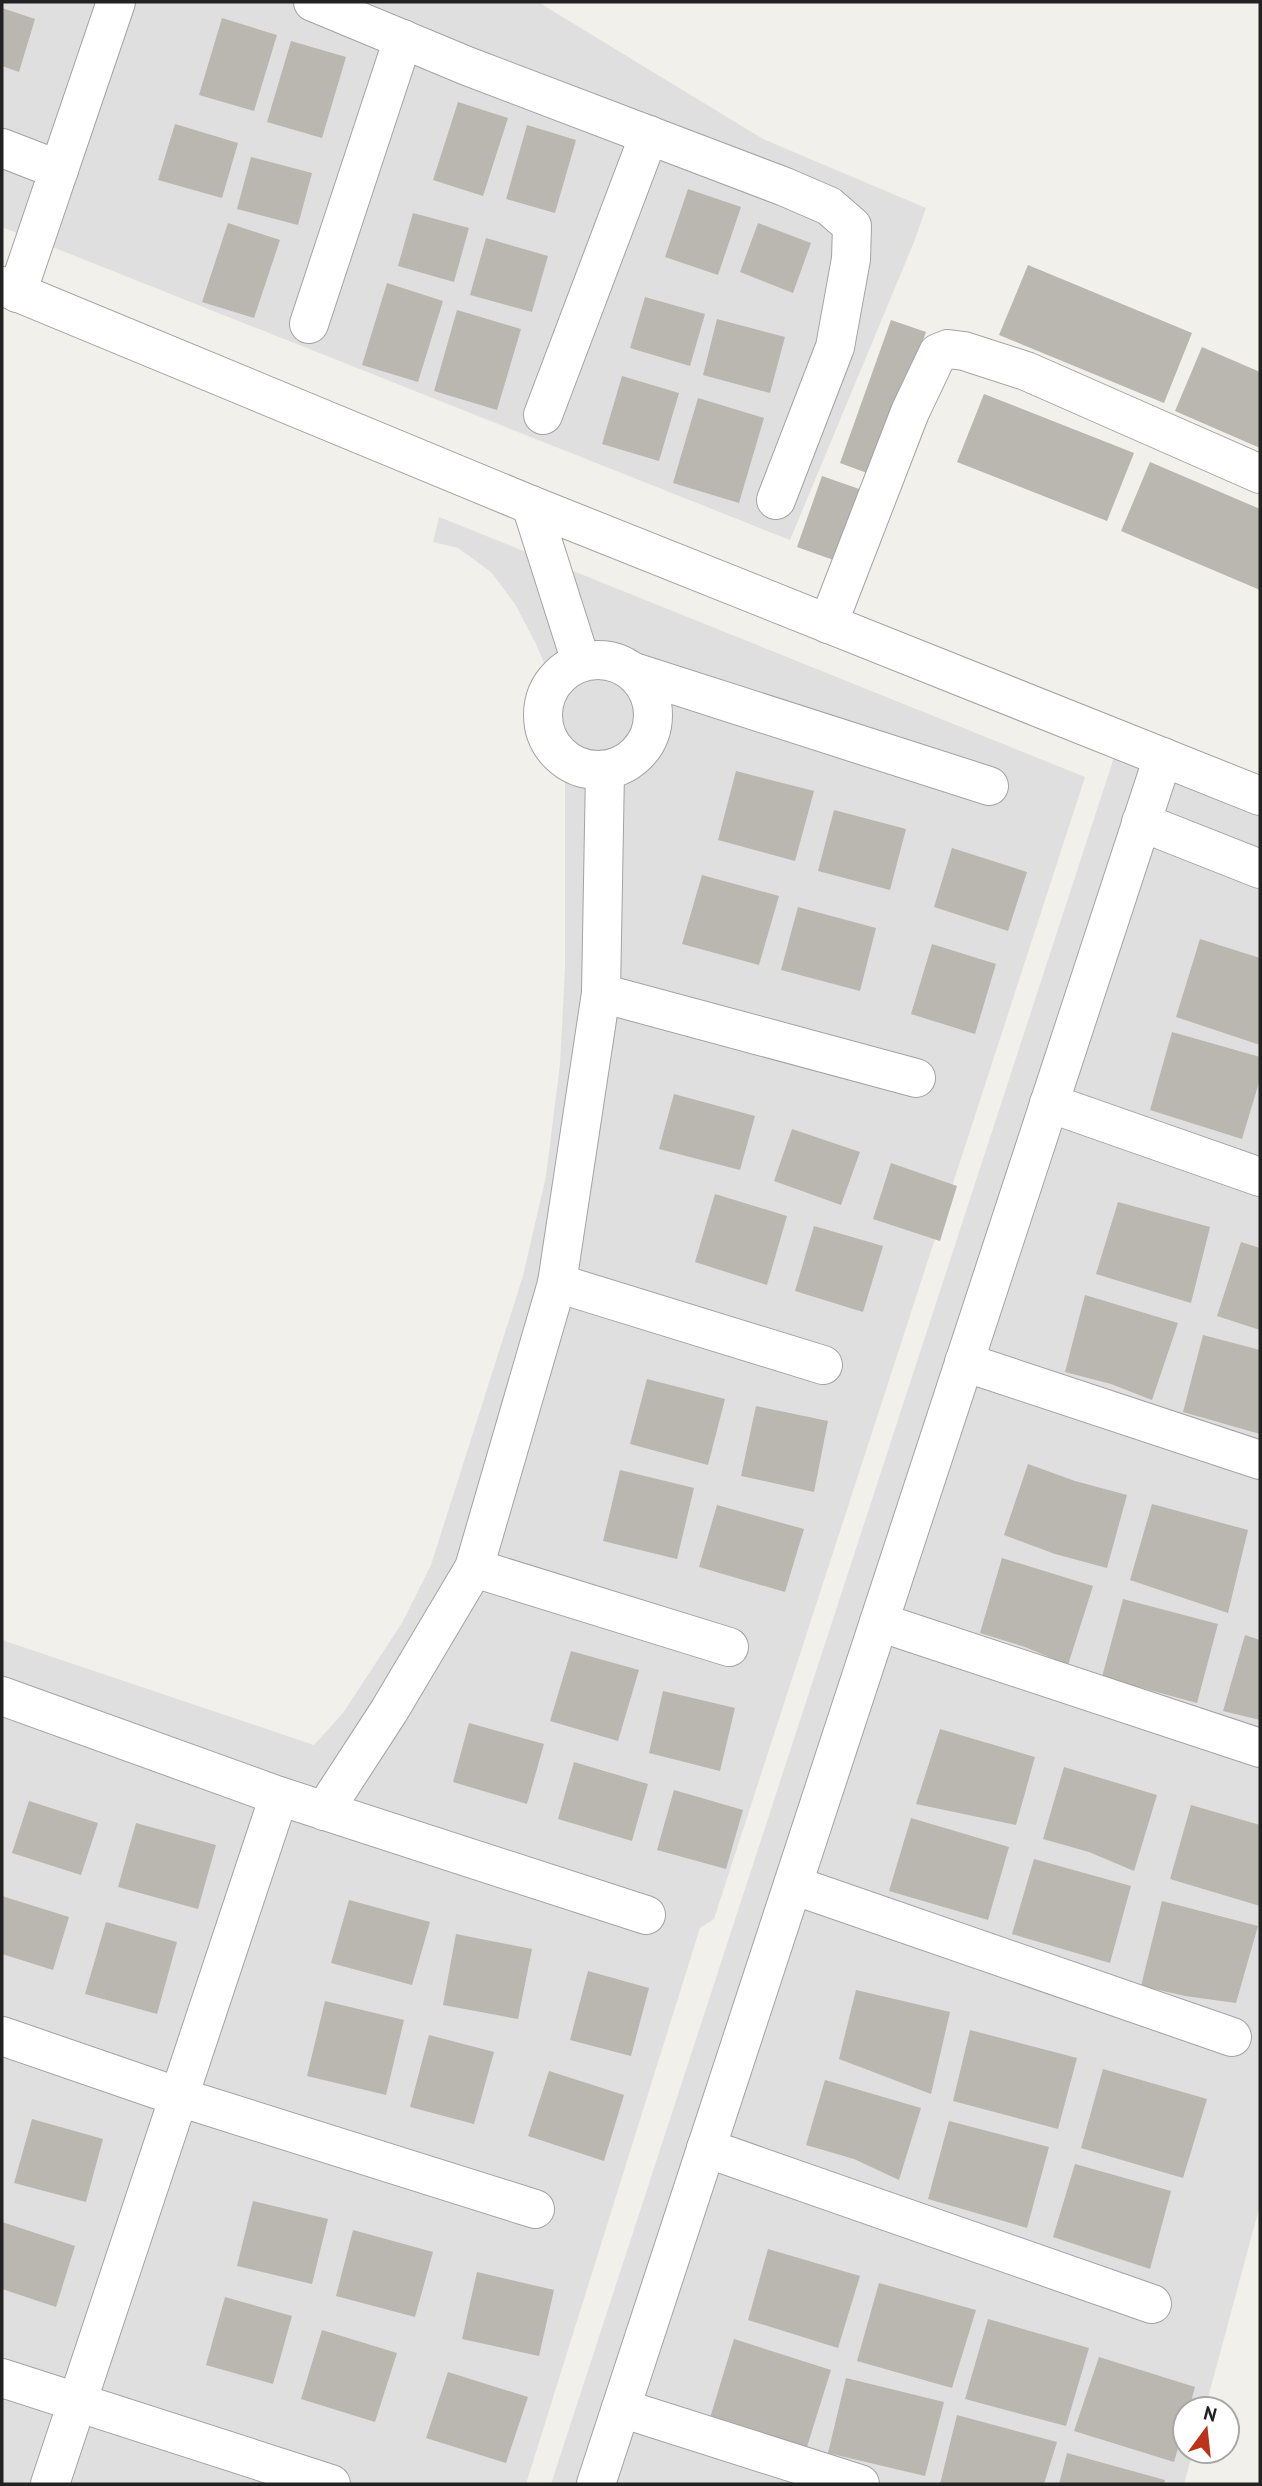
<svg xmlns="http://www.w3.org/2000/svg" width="1262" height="2486" viewBox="0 0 1262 2486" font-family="'PT Sans',sans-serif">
	<rect width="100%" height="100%" fill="#f1f0ea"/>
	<g fill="#e0dfdf">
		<polygon points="2,2 538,2 763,139 926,208 914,242 790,540 2,227"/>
		<polygon points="439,517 1085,777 714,1919 700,1928 526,2484 2,2484 2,1640 314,1745 343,1713 402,1623 431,1565 523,1276 546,1176 560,1064 565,969 565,773 551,761 533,726 530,714 532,689 545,665 536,644 515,604 491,572 458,548 433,542"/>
		<polygon points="1120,739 1260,796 1260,2205 1205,2409 1185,2409 1185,2451 1193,2451 1184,2484 551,2484"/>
	</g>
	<g fill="#bab6b0">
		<polygon points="2,8 35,19 19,72 2,66"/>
		<polygon points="222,18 277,35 254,111 199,95"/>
		<polygon points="291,41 346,57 322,138 267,122"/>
		<polygon points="458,102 508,118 483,196 433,180"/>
		<polygon points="175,124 238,143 222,198 158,180"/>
		<polygon points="527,125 576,140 555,213 506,199"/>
		<polygon points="251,157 312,173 298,225 237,209"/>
		<polygon points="688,189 741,207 718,275 665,257"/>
		<polygon points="413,213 469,228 454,282 398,266"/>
		<polygon points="228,223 280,240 254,318 202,302"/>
		<polygon points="758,223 811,243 793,293 740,272"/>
		<polygon points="486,238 548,256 532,312 470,295"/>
		<polygon points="1028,265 1192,333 1164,403 999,335"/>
		<polygon points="387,283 443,301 418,382 362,365"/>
		<polygon points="645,297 705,314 690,366 630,348"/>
		<polygon points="457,310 521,329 497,410 434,391"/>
		<polygon points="717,319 785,337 770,393 703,375"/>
		<polygon points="891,320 926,332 875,476 840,463"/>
		<polygon points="1202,347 1260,372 1260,448 1175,411"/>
		<polygon points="622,376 679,393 659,461 602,444"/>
		<polygon points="984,394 1134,453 1107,521 957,462"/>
		<polygon points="698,398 764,418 739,503 673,483"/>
		<polygon points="1150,462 1260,509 1260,590 1121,531"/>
		<polygon points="822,476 865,491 839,562 797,547"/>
		<polygon points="736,771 814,791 795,861 718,840"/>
		<polygon points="834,810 906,829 890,890 818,871"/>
		<polygon points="952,848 1027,872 1008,931 934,907"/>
		<polygon points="702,875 779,896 759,965 682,944"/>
		<polygon points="798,907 876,928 860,991 781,970"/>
		<polygon points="1200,939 1260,958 1260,1045 1176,1017"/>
		<polygon points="932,944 996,964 975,1034 911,1014"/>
		<polygon points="1172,1032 1260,1057 1260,1079 1242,1139 1150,1110"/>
		<polygon points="674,1094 755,1116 740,1170 659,1149"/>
		<polygon points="792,1129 860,1152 841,1205 774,1181"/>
		<polygon points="891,1163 957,1186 940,1241 873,1219"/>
		<polygon points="715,1194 787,1216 767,1285 695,1262"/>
		<polygon points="1118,1202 1210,1227 1191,1303 1096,1274"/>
		<polygon points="814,1226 883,1246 863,1312 795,1291"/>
		<polygon points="1241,1242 1260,1248 1260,1330 1217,1316"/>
		<polygon points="1085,1295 1178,1323 1152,1400 1111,1384 1065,1372"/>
		<polygon points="1203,1335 1260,1350 1260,1434 1183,1412"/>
		<polygon points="647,1379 725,1399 708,1465 630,1444"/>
		<polygon points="756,1406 828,1421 814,1492 741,1476"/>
		<polygon points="1028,1464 1075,1481 1127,1495 1107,1568 1055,1554 1004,1535"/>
		<polygon points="620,1470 694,1488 677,1559 603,1541"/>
		<polygon points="1152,1504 1248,1530 1228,1613 1130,1580"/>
		<polygon points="717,1505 804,1529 785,1592 699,1567"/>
		<polygon points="1002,1558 1093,1586 1068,1665 1025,1647 980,1633"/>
		<polygon points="1123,1599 1218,1624 1197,1703 1102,1677"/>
		<polygon points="1245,1635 1260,1640 1260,1720 1223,1711"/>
		<polygon points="571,1651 639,1670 618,1741 550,1721"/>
		<polygon points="663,1691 735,1708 720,1771 649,1753"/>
		<polygon points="469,1723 544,1744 527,1804 453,1782"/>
		<polygon points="940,1729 1035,1757 1016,1825 916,1804"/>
		<polygon points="574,1762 648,1784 632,1841 558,1819"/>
		<polygon points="1064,1767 1157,1795 1134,1871 1089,1852 1043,1839"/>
		<polygon points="674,1790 743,1810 726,1869 657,1850"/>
		<polygon points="29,1801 98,1823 81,1875 12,1853"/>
		<polygon points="1191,1805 1260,1825 1260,1906 1170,1879"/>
		<polygon points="911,1818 1009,1847 988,1920 889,1891"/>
		<polygon points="136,1823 216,1845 198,1909 118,1887"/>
		<polygon points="1034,1859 1131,1886 1110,1963 1012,1934"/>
		<polygon points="2,1896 69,1917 53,1970 2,1954"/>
		<polygon points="349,1900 430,1922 412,1985 331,1963"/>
		<polygon points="1162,1901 1258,1926 1236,2003 1185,1996 1141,1986"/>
		<polygon points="106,1922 177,1942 157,2014 85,1994"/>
		<polygon points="456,1934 532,1949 518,2019 443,2005"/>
		<polygon points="588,1971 649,1988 631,2056 570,2040"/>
		<polygon points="856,1990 950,2012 931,2094 839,2059"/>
		<polygon points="325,2001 404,2020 386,2095 307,2076"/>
		<polygon points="970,2030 1077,2058 1058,2129 953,2101"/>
		<polygon points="429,2035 494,2052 474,2124 410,2107"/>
		<polygon points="1103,2069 1207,2099 1183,2178 1081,2148"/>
		<polygon points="549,2071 624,2095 604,2161 528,2136"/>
		<polygon points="825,2080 921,2108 899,2180 854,2159 806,2145"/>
		<polygon points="32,2119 103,2139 86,2202 14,2183"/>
		<polygon points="949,2121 1049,2147 1027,2228 928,2199"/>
		<polygon points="1075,2164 1171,2191 1150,2269 1053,2237"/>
		<polygon points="253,2201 328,2219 312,2284 237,2266"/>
		<polygon points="2,2222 75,2246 56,2307 2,2289"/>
		<polygon points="353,2230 433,2252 415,2317 336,2296"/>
		<polygon points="768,2249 860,2276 838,2348 748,2320"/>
		<polygon points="477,2272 554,2290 539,2356 462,2339"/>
		<polygon points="879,2283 976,2310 952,2388 857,2361"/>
		<polygon points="225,2297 292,2316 273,2384 206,2365"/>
		<polygon points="988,2319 1089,2348 1066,2426 965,2399"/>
		<polygon points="322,2330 397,2353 375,2422 301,2399"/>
		<polygon points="734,2339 831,2370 806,2450 710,2418"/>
		<polygon points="1099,2357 1195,2387 1189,2409 1185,2409 1185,2424 1174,2462 1074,2431"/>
		<polygon points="448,2372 528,2397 506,2463 426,2438"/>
		<polygon points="846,2378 944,2402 925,2476 828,2453"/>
		<polygon points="957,2415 1057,2442 1044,2484 940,2484"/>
		<polygon points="1067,2453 1165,2480 1164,2484 1059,2484"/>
	</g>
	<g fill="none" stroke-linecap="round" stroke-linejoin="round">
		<defs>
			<g id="minor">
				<polyline points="313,2 467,66 785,187 829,206 852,226 851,259 835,347 776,500"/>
				<polyline points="2,148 59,170"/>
				<polyline points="2,286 531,505 1260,796"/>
				<polyline points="17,293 116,2"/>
				<polyline points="309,324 403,39"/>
				<polyline points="543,415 649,135"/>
				<polyline points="531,505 581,662"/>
				<polyline points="828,624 910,412 938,353 948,349 964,351 1026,371 1260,474"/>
				<circle cx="598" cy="715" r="55"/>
				<polyline points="634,672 989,786"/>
				<polyline points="1141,822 1260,869"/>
				<polyline points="601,993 916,1078"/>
				<polyline points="1049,1103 1260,1177"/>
				<polyline points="557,1283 823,1365"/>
				<polyline points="964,1362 1260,1460"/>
				<polyline points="474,1568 729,1647"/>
				<polyline points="879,1622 1260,1748"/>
				<polyline points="2,1696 279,1796 646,1915"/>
				<polyline points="324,1811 389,1711 474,1568 557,1283 601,993 605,771"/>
				<polyline points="793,1885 1232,2037"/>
				<polyline points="2,2036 179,2097 535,2209"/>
				<polyline points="706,2148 1152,2304"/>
				<polyline points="2,2378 331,2484"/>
				<polyline points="621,2408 860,2484"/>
				<polyline points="50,2484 279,1796"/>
				<polyline points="596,2484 1163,757"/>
			</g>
		</defs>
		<use href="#minor" stroke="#a3a3a3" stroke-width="40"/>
		<use href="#minor" stroke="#fff" stroke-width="38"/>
	</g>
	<rect width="1262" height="2486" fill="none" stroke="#222222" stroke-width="7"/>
	<g transform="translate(1206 2430) rotate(15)"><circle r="33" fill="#ffffff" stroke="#a7a7a7" stroke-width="2"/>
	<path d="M0-5L12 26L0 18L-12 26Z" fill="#ba331a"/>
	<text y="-10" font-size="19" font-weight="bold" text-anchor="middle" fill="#222222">N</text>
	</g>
</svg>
